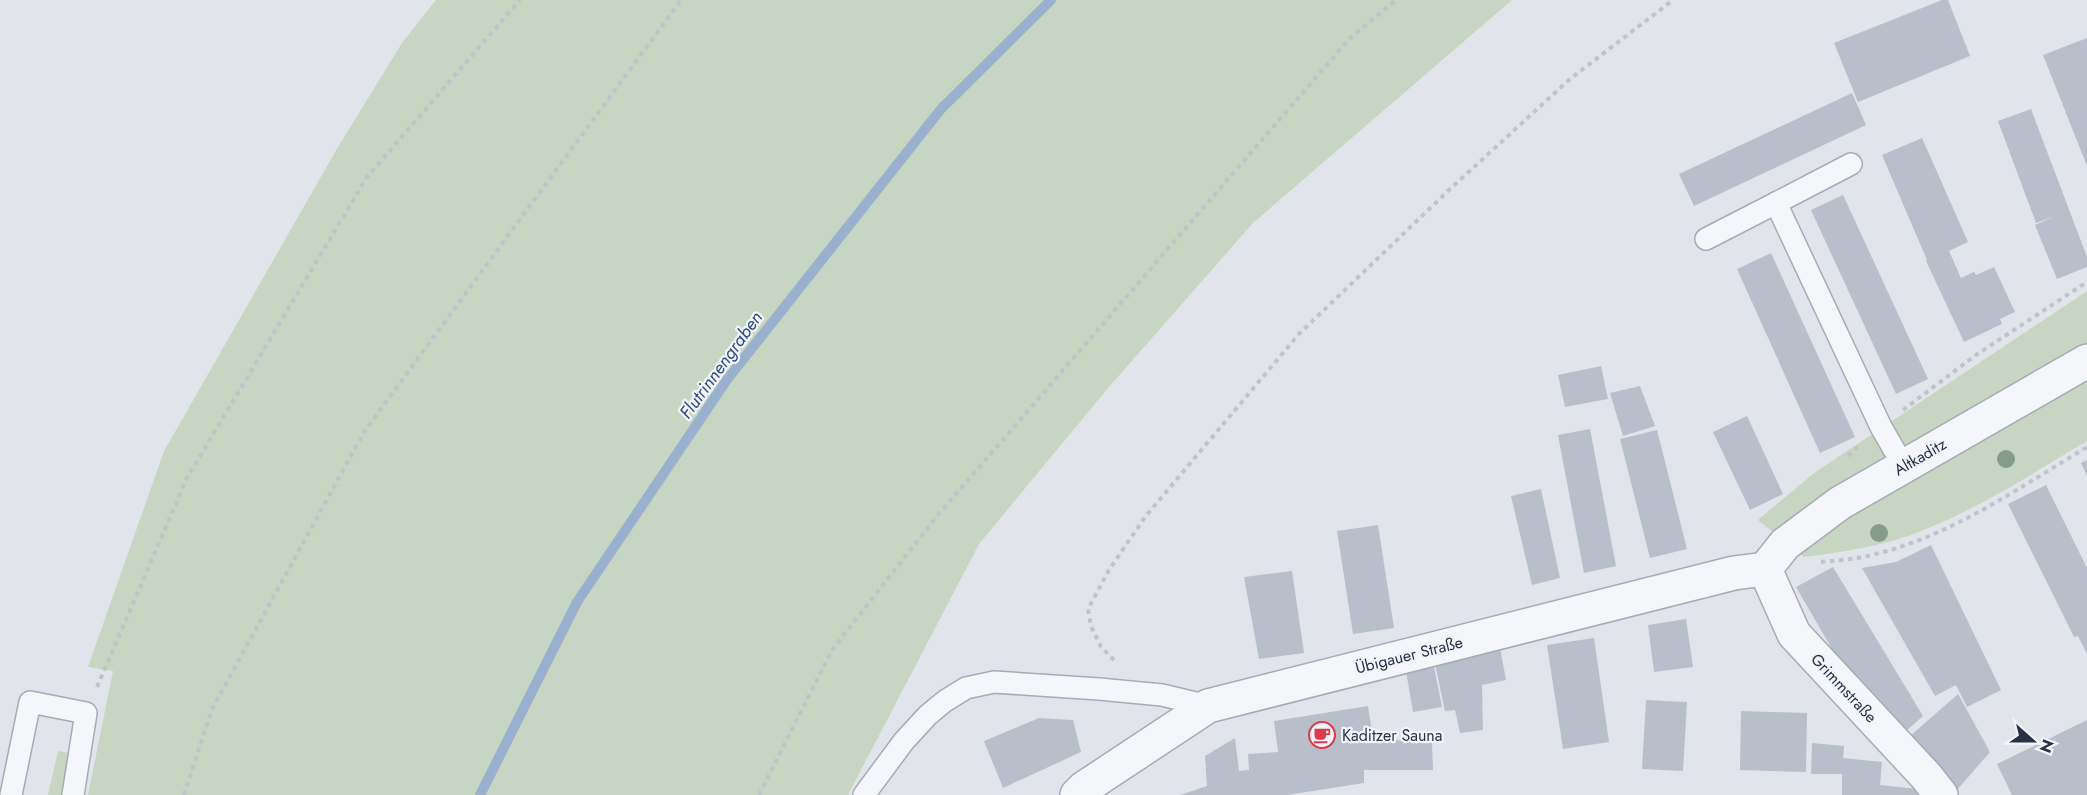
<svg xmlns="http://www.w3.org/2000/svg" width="2087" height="795" viewBox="0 0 2087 795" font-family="Jost,sans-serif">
	<rect width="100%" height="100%" fill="#e1e5eb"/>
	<g fill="#c6d6c2">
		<polygon points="436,0 1512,0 1253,223 1109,387 979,544 848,795 88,795 113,671 88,667 164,451 338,147 402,43"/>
		<path d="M2087,291v150c-54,32 -107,67 -166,90 -36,15 -78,21 -117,26l-46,-37 56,-47z"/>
		<polygon points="58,751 74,754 65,795 48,795"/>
	</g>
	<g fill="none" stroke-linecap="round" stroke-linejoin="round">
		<polyline stroke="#99b0cf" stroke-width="10" points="480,795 577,602 726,381 941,109 1051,0"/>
	</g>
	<g fill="#b8beca">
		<polygon points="1942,0 1948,0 1970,56 1858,102 1834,43"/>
		<polygon points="2087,38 2087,166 2043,55"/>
		<polygon points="1852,93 1866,125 1694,206 1679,174"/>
		<polygon points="2031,109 2087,257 2087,267 2057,279 2035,225 2053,217 2036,223 1998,121"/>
		<polygon points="1922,138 1968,242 1949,251 1961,278 1974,272 1976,275 1994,267 2015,312 2000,319 2002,324 1964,342 1926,261 1927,260 1882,155"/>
		<polygon points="1843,195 1928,379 1896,394 1811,210"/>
		<polygon points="1771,253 1855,437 1820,453 1737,269"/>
		<polygon points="1601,366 1608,399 1565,407 1558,375"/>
		<polygon points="1640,386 1655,426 1623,436 1610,393"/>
		<polygon points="1747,416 1783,494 1750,510 1713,432"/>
		<polygon points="1590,429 1616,566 1584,573 1558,435"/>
		<polygon points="1657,430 1687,549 1650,558 1620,439"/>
		<polygon points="2087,460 2087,476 2081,463"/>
		<polygon points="2046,485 2087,568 2087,654 2078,636 2074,637 2008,504"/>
		<polygon points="1541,489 1560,578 1532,585 1511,496"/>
		<polygon points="1378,525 1394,628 1353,634 1337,531"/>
		<polygon points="1931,545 2001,690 1967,707 1956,685 1935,696 1862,568 1896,562"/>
		<polygon points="1833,567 1923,716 1905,732 1839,661 1796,587"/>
		<polygon points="1292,571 1304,653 1259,659 1244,577"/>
		<polygon points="1686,619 1693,667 1654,672 1648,625"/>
		<polygon points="1594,638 1609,742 1563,749 1547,645"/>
		<polygon points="1500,648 1506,680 1482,685 1483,730 1460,733 1455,710 1445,711 1434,659"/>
		<polygon points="1434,667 1442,707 1413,712 1406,671"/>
		<polygon points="1958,694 1990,752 1956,791 1909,737"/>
		<polygon points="1646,700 1687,702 1683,771 1642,769"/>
		<polygon points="1368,706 1373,739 1432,742 1433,770 1364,770 1364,783 1287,795 1180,795 1207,786 1205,756 1235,738 1239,771 1249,770 1248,754 1278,752 1274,721"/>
		<polygon points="1741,711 1807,713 1806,772 1740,770"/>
		<polygon points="1039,718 1073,720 1081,752 1003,788 984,741"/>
		<polygon points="2087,720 2087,795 2012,795 1997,764"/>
		<polygon points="1812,743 1844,746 1843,758 1882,762 1880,785 1917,789 1921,795 1842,795 1842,774 1811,774"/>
	</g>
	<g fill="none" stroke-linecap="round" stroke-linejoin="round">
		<defs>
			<g id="lane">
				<polyline points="1851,164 1776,203 1881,427 1904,467"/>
				<polyline points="1706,239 1776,203"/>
				<polyline points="11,795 30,702 86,713 73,795"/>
				<polyline points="864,795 904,741 928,715 945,701 966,688 994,682 1099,689 1162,695 1208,706"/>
			</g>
			<g id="street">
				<polyline points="1765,569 1785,544 1840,503 2087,361"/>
				<polyline points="1765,569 1794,634 1926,776 1941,795"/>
				<polyline points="1077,795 1084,788 1208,706 1734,573 1765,569"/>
			</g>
		</defs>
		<use href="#lane" stroke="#a6abb6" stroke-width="24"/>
		<use href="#street" stroke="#a6abb6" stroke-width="36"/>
		<g stroke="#c0c3ca" stroke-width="4" stroke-dasharray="4.5 4.5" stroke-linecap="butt">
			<polyline points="1903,410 1976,355 2087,282"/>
			<polyline points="1848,456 1860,445"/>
			<path d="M1821,562c18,-2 37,-3 54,-8 74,-17 147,-68 212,-107"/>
			<polyline points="1114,660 1101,647 1091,626 1088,609 1109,570 1145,517 1299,334 1449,190 1570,79 1673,0"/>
			<polyline points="97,687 187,478 367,177 520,0"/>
			<polyline points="184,795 212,709 364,432 681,0"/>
			<polyline points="759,795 832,650 937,516 1350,38 1396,0"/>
		</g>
		<use href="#lane" stroke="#f5f6f9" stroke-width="21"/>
		<use href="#street" stroke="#f5f6f9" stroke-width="33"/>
	</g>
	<g fill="#859d86">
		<circle cx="2006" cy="459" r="9"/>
		<circle cx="1879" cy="533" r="9"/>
	</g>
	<defs>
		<symbol id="cafe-ring" viewBox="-11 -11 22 22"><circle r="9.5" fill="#f1f4f8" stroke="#dc3b4b" stroke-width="1.5"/><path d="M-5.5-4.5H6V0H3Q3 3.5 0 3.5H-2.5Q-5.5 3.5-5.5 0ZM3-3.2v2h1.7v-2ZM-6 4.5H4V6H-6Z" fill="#dc3b4b"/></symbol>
	</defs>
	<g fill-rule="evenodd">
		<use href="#cafe-ring" x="1307" y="720" width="30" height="30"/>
	</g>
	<g text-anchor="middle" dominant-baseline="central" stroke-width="4.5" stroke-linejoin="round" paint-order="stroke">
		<g font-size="16" fill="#283145" stroke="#f1f4f8">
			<text transform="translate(1920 457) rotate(-30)">Altkaditz</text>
			<text transform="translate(1409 655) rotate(-14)">Übigauer Straße</text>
			<text transform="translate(1844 688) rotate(47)">Grimmstraße</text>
		</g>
		<g font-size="16" fill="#283145" stroke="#f1f4f8" text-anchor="start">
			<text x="1342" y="735">Kaditzer Sauna</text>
		</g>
		<g font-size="18" font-style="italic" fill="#2d4d7d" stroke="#f1f4f8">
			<text transform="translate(721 365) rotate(-54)">Flutrinnengraben</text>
		</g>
	</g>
	<g transform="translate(2033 741) rotate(111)" stroke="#f1f4f8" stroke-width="4.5" paint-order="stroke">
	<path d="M0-4.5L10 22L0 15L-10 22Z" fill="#283145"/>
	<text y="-9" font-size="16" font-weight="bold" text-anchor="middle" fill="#283145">N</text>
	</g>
</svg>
